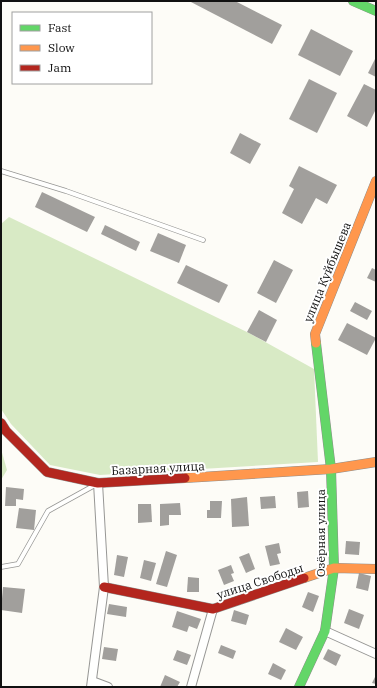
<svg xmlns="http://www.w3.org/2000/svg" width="377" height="688" viewBox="0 0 377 688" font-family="'IBM Plex Serif',serif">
	<rect width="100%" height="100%" fill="#fdfcf7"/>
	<g fill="#d8eac5">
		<polygon points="9,217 249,333 314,369 318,462 100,475 50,465 11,424 1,409 1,224"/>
		<polygon points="1,449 7,470 1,480"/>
	</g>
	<g fill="#a19f9c">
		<polygon points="189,1 235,1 282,25 272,44"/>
		<polygon points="311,29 353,51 340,76 298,55"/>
		<polygon points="376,57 376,77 368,73"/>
		<polygon points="309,79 337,93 317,133 289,119"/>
		<polygon points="364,84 376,90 376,109 367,127 347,116"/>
		<polygon points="240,133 261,144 250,164 230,153"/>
		<polygon points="299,166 337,185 327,204 316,198 302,224 282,213 294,189 289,186"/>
		<polygon points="42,192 95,217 87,232 35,207"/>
		<polygon points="105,225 140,242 136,251 101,234"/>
		<polygon points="158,233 186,245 179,263 150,251"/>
		<polygon points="274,260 293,270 276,303 257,293"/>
		<polygon points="186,265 228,285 219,303 177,283"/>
		<polygon points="372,268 376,270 376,282 367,278"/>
		<polygon points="355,302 372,311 367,320 350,311"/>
		<polygon points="259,310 277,320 266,342 247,332"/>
		<polygon points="347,323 376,338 367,355 338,340"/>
		<polygon points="6,487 24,489 23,500 16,499 16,506 5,506"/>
		<polygon points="308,491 309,507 298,508 297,492"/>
		<polygon points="275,496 276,508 261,509 260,497"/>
		<polygon points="247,497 249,526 232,527 231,499"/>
		<polygon points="210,501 222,501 221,518 207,518 207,510 210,510"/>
		<polygon points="180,503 181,515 169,515 169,525 160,526 160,504"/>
		<polygon points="138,504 151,504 152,522 138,523"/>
		<polygon points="19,508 36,510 34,530 16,528"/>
		<polygon points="346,541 360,542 359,555 345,554"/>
		<polygon points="279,543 281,553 277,554 280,564 270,566 265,546"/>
		<polygon points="166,551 177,555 167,587 156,584"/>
		<polygon points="249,553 255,569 246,573 239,557"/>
		<polygon points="117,555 128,557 124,577 114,575"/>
		<polygon points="144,560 156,563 151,581 140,578"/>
		<polygon points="231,565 234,573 231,574 234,581 224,585 218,570"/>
		<polygon points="359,573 371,576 368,591 356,588"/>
		<polygon points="188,577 199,578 199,592 187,592"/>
		<polygon points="3,587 25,589 22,613 1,610"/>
		<polygon points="308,592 319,596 313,612 302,607"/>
		<polygon points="109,604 127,607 126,617 107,614"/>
		<polygon points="349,609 364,615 359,629 344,623"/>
		<polygon points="234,610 249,615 246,625 231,621"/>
		<polygon points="177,611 201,619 197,629 189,626 187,632 172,627"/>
		<polygon points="286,628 303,637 296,650 279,642"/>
		<polygon points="221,645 236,651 233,659 218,653"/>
		<polygon points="104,647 118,649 116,661 102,659"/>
		<polygon points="328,649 341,655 336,666 323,659"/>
		<polygon points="177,650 191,655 187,665 173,660"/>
		<polygon points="273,663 286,670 281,680 268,674"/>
		<polygon points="165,675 180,682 177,687 160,687"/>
		<polygon points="376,675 376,684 372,683"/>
	</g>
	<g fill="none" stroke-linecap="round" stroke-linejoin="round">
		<defs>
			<g id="lane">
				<polyline points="1,171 66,191 203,240"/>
				<polyline points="1,567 18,564 48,511 95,485"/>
			</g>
			<g id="street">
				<polyline points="325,631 376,654"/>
				<polyline points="92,681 108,687"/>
				<polyline points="91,687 104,587 98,483"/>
				<polyline points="191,687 213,609"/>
			</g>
			<g id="fast">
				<polyline points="353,1 376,11"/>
				<polyline points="299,687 325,631 334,568 331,469 316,343"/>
			</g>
			<g id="slow">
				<polyline points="316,343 315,334 376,181"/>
				<polyline points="185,478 331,469 376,462"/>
				<polyline points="304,578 334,568 376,569"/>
			</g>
			<g id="jam">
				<polyline points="1,423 6,431 47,472 98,483 185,478"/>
				<polyline points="104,587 213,609 304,578"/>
			</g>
		</defs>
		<use href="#lane" stroke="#979795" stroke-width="5.5"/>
		<use href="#street" stroke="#979795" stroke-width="10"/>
		<use href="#fast" stroke="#8e8d8b" stroke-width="10"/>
		<use href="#slow" stroke="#8e8d8b" stroke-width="10"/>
		<use href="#jam" stroke="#8e8d8b" stroke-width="10"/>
		<use href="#lane" stroke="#fffffe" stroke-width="4"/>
		<use href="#street" stroke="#fffffe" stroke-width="8"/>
		<use href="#fast" stroke="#63d668" stroke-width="9"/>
		<use href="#slow" stroke="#ff974d" stroke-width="9"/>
		<use href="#jam" stroke="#b3261e" stroke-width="9"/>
	</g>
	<g text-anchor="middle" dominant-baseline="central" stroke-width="4" stroke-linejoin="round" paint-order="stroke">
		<g font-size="12" fill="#111" stroke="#fff">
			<text transform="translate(327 272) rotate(-68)">улица Куйбышева</text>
			<text transform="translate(158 468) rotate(-3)">Базарная улица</text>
			<text transform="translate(320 533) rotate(-90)">Озёрная улица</text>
			<text transform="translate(260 581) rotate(-18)">улица Свободы</text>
		</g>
	</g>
	<rect width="377" height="688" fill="none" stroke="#111111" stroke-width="4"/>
	<rect x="12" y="12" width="140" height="72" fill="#ffffff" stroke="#a0a0a0"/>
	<rect x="20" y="25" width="20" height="6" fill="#63d668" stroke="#a0a0a0"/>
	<text x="48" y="32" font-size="12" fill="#111111">Fast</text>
	<rect x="20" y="45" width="20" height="6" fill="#ff974d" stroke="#a0a0a0"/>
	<text x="48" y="52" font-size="12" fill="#111111">Slow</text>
	<rect x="20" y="65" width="20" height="6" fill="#b3261e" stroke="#a0a0a0"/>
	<text x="48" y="72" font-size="12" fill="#111111">Jam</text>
</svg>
